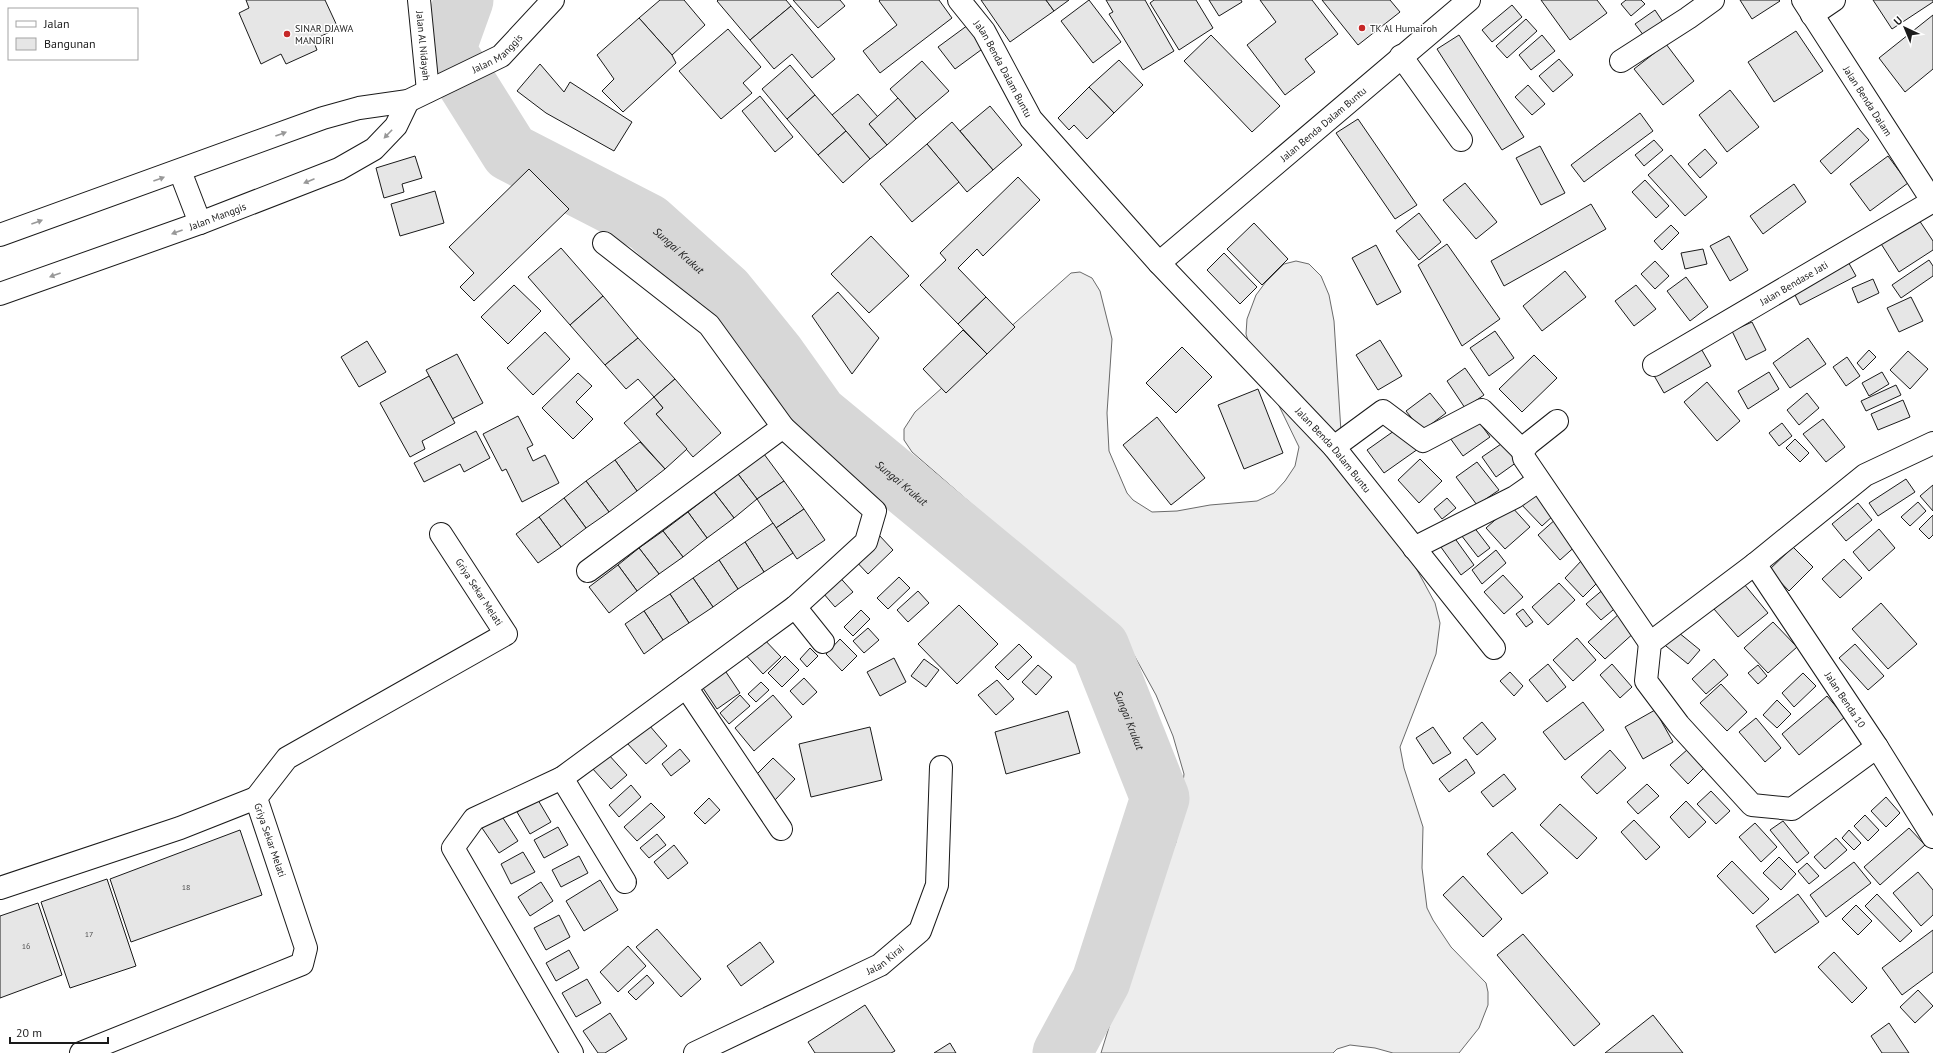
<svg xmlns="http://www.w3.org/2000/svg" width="1933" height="1053" viewBox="0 0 1933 1053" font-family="'PT Sans',sans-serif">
	<rect width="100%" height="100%" fill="#fff"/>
	<polygon fill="#ededed" stroke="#6a6a6a" points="1296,261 1309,264 1321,276 1329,295 1334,321 1341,432 1372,509 1416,568 1435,603 1440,623 1436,654 1400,747 1404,768 1423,827 1422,868 1427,908 1433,920 1451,947 1486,983 1488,992 1488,1005 1479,1028 1459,1053 1393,1053 1375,1048 1350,1045 1337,1049 1333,1053 1101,1053 1128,966 1176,842 1184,774 1173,736 1156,695 1134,655 1088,605 912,452 904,440 904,429 915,412 1071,273 1080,272 1092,278 1100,291 1112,339 1107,413 1109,451 1127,493 1133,500 1152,512 1177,511 1210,505 1257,501 1274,493 1285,481 1295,466 1299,447 1249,344 1246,334 1247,319 1256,295 1265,283 1284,264"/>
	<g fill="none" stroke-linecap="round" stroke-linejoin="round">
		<path stroke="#d7d7d7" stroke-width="59" id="s1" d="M464,0l-18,50 64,102 138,71 77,69 51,63 42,59 282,233 60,151 -59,183 -39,72"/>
	</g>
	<g fill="#e6e6e6" stroke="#1a1a1a">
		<polygon points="246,0 325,0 338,28 313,40 317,50 286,64 281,54 261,64 239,13 249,8"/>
		<polygon points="660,0 684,0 705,25 672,55 639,18"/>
		<polygon points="718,0 786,0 791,6 750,40 717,1"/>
		<polygon points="793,0 840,0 845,6 818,28"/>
		<polygon points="880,0 939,0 952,18 880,73 863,51 897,25 879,1"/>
		<polygon points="981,0 1046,0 1054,11 1010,42"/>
		<polygon points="1046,0 1069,0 1054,11"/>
		<polygon points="1089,0 1121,42 1093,63 1061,21"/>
		<polygon points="1106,0 1145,0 1174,51 1143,70 1109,14 1113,12"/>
		<polygon points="1154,0 1196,0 1213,28 1179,50 1150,3"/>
		<polygon points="1209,0 1241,0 1242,2 1219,16"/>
		<polygon points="1312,0 1338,34 1305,59 1315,72 1285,95 1247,45 1276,22 1260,0"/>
		<polygon points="1322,0 1390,0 1400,12 1358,45"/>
		<polygon points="1541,0 1597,0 1607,13 1570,40"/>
		<polygon points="1626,0 1641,0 1645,4 1631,16 1621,4"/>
		<polygon points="1740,0 1779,0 1780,1 1752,19"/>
		<polygon points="1873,0 1933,0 1933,2 1892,29"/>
		<polygon points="1512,5 1522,17 1492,42 1482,30"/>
		<polygon points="791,6 835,59 812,78 792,54 774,69 750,40"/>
		<polygon points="1655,10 1663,22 1644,36 1635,24"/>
		<polygon points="1933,15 1933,69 1905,92 1879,58"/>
		<polygon points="639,18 672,55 676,63 623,112 602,91 614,79 597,55"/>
		<polygon points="1526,19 1537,31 1507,58 1496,46"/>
		<polygon points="968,25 985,47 955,69 938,47"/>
		<polygon points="728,29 761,67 743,83 752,93 721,119 679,71"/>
		<polygon points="1796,31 1823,71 1774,102 1748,62"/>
		<polygon points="1211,35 1280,106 1252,132 1184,61"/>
		<polygon points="1459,35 1524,137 1502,150 1437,49"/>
		<polygon points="1542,35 1555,51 1531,70 1519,55"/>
		<polygon points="1666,44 1694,81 1663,105 1634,69"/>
		<polygon points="1559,59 1573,75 1553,92 1539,76"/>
		<polygon points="1119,60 1143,85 1114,113 1089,87"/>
		<polygon points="922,61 949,91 916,119 890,89"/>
		<polygon points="540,64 564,92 570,82 632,122 614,151 546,113 517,91"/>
		<polygon points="790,65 815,95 787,119 762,89"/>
		<polygon points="1528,85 1545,104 1532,115 1515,97"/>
		<polygon points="1089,87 1114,113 1087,139 1074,125 1069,130 1058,118"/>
		<polygon points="1730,90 1759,127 1727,152 1699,115"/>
		<polygon points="858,94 878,117 869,124 887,145 870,159 832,115"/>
		<polygon points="815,95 846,131 818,155 787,119"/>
		<polygon points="760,96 793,137 775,152 742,111"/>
		<polygon points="898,98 916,119 887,145 869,124"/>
		<polygon points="990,106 1022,145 993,170 960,131"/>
		<polygon points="1640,113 1653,131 1584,182 1571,165"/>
		<polygon points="1358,119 1417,205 1395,219 1336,133"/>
		<polygon points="952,122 993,170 967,192 927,144"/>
		<polygon points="1858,128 1869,140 1831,174 1820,161"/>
		<polygon points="846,131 870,159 843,183 818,155"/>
		<polygon points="1654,140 1663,150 1644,166 1635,155"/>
		<polygon points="927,144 959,182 912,222 880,184"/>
		<polygon points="1540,146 1565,193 1541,205 1516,158"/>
		<polygon points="1705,149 1717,163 1700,178 1688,164"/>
		<polygon points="1671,155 1707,197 1685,216 1648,175"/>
		<polygon points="415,156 422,178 402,184 404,192 384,198 376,168"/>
		<polygon points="1888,156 1908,183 1870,211 1850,184"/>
		<polygon points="529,169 569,209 474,301 460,287 474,273 449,247"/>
		<polygon points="1018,177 1040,200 983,256 977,249 958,268 986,297 958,324 920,285 946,260 940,253"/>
		<polygon points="1645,180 1669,206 1656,218 1632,192"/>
		<polygon points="1465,183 1497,222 1476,239 1443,200"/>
		<polygon points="1794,184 1806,202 1763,234 1750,216"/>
		<polygon points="435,191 444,223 400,236 391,204"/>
		<polygon points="1591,204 1606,229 1504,286 1491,261"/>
		<polygon points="1419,213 1441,242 1419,260 1396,231"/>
		<polygon points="1915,214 1933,241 1933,250 1899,272 1878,239"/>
		<polygon points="1254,223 1288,259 1262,285 1227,249"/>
		<polygon points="1671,225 1679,233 1662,250 1654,241"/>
		<polygon points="871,236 909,276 869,313 831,274"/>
		<polygon points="1729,236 1748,270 1730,281 1710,246"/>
		<polygon points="1447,244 1500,319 1462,346 1418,265"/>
		<polygon points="1376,245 1401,292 1377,305 1352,258"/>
		<polygon points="561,248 603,296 570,325 528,277"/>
		<polygon points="1703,249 1707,264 1685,269 1681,253"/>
		<polygon points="1224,253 1257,287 1240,304 1207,270"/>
		<polygon points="1846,258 1856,276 1800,305 1791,287"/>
		<polygon points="1929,260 1933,266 1933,276 1901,298 1892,285"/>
		<polygon points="1655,261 1669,276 1655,289 1641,274"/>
		<polygon points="1565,271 1586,297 1542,331 1523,306"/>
		<polygon points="1686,277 1708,307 1690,321 1667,291"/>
		<polygon points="1873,279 1879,293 1858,303 1852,288"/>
		<polygon points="514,285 541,311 508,344 481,317"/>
		<polygon points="1636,285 1656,309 1634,326 1615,301"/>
		<polygon points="838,292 879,338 852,374 812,316"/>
		<polygon points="603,296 638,338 605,365 570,325"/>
		<polygon points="986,297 1015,327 987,354 958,324"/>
		<polygon points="1911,297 1923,321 1899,332 1887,308"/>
		<polygon points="1752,322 1766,350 1746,360 1732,331"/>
		<polygon points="963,330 987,354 946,393 923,369"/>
		<polygon points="1495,331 1514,358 1489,376 1470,348"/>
		<polygon points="545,332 570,359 533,395 507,368"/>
		<polygon points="638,338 675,379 654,397 638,379 626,389 605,365"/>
		<polygon points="1808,338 1826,364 1790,388 1773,363"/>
		<polygon points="1380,340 1402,376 1378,390 1356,355"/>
		<polygon points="367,341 386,372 359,387 341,357"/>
		<polygon points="1699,345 1711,366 1664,393 1652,372"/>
		<polygon points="1182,347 1212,377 1176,413 1146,383"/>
		<polygon points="1869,350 1876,357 1863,370 1857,363"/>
		<polygon points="1908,351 1928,369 1910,389 1890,370"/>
		<polygon points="457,354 483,403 452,419 426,370"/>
		<polygon points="1534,355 1557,378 1522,412 1499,389"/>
		<polygon points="1847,357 1860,376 1846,386 1833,367"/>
		<polygon points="1465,368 1484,395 1465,408 1447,381"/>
		<polygon points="1769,372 1779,389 1748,409 1738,391"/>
		<polygon points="1882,372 1889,384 1869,396 1862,383"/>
		<polygon points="578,373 592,386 576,402 593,419 573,439 542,408"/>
		<polygon points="429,376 455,423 422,441 425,449 410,457 380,403"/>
		<polygon points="675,379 721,433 693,457 656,414 663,408 654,397"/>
		<polygon points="1707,382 1740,421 1717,441 1684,402"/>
		<polygon points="1896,385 1901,395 1866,411 1861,401"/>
		<polygon points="1258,389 1283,453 1244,469 1218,405"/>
		<polygon points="1430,393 1446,413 1422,431 1406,411"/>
		<polygon points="1807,393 1819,408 1799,425 1787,410"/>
		<polygon points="654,397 663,408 656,414 687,449 665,469 624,423"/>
		<polygon points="1903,400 1910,417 1878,430 1871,414"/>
		<polygon points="518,416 533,445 527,448 533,461 545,455 559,483 522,502 506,469 502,471 483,434"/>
		<polygon points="1157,417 1205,478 1171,505 1123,445"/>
		<polygon points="1477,419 1490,437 1463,456 1450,438"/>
		<polygon points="1823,419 1845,447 1826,462 1803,434"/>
		<polygon points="1782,423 1792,436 1779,446 1769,433"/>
		<polygon points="1401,426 1418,449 1384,473 1367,450"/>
		<polygon points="476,431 490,458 464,472 460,464 424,482 414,463"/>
		<polygon points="1795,439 1809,453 1800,462 1786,448"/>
		<polygon points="640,442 665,469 637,491 615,460"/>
		<polygon points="1504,442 1517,462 1496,477 1482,457"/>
		<polygon points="761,450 784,481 757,499 735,470"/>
		<polygon points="1420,459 1442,481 1419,503 1398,480"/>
		<polygon points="615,460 637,491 609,512 586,481"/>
		<polygon points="1477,462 1499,490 1477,505 1456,477"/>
		<polygon points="738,474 757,499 734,518 714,492"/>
		<polygon points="1906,479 1915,492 1878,516 1869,503"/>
		<polygon points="586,481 609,512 586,528 564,498"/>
		<polygon points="784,481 804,509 776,528 757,499"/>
		<polygon points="1933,485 1933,511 1920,496"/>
		<polygon points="1531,490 1555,514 1542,526 1519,502"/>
		<polygon points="714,492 734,518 707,538 688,512"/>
		<polygon points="564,498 586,528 561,547 539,517"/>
		<polygon points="1447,498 1456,508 1442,519 1434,509"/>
		<polygon points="1918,502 1926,511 1910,526 1901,517"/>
		<polygon points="1858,503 1872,520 1846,541 1832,524"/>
		<polygon points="1511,506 1530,527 1505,549 1486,528"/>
		<polygon points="804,509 825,540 797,559 776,528"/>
		<polygon points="688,512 707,538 683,557 663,531"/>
		<polygon points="1933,515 1933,535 1929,539 1919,529"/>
		<polygon points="539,517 561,547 538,563 516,534"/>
		<polygon points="1557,518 1579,543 1560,560 1538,535"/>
		<polygon points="1470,522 1490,548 1478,557 1458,531"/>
		<polygon points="773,523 793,553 764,572 745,542"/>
		<polygon points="1879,529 1895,548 1869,571 1853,552"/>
		<polygon points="663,531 683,557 659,574 639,548"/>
		<polygon points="1451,533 1474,565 1461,575 1438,543"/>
		<polygon points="878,534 893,550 868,574 853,558"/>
		<polygon points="745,542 764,572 738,589 719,560"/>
		<polygon points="1793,547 1813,567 1789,591 1769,570"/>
		<polygon points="639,548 659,574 637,591 618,565"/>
		<polygon points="1496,550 1506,563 1482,584 1472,570"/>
		<polygon points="1583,559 1602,578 1583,597 1565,578"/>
		<polygon points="1844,559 1862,578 1840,598 1822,579"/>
		<polygon points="719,560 738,589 713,607 693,578"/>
		<polygon points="618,565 637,591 609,613 589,587"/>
		<polygon points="835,572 853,592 835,607 818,587"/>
		<polygon points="1503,575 1523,597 1504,614 1484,592"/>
		<polygon points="899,577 910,588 888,609 877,598"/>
		<polygon points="693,578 713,607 689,623 670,594"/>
		<polygon points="1559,583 1575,600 1548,625 1532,607"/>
		<polygon points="1744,584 1768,613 1738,637 1714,609"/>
		<polygon points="1605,588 1619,605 1601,620 1586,604"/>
		<polygon points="918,591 929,603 908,622 897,610"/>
		<polygon points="670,594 689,623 663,640 644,611"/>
		<polygon points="1881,603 1917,644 1888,669 1852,629"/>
		<polygon points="959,605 998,644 957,684 918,644"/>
		<polygon points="1523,609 1533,622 1526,627 1516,614"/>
		<polygon points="861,610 870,619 853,636 844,627"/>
		<polygon points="644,611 663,640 644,654 625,624"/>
		<polygon points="1620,613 1636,631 1605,659 1588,642"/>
		<polygon points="1773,622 1797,647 1768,673 1744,648"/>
		<polygon points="868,628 879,640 864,653 853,641"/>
		<polygon points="1673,628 1700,650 1688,664 1661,642"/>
		<polygon points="761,636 781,657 763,674 743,652"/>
		<polygon points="1577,638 1596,660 1573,681 1553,660"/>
		<polygon points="840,639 857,656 842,671 826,654"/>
		<polygon points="1019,644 1032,657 1008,680 995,667"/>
		<polygon points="1855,644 1884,676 1868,690 1839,658"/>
		<polygon points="810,648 818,656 807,667 800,659"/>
		<polygon points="785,656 799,670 782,687 768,673"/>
		<polygon points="894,658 906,682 880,696 867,672"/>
		<polygon points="924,659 939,670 926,687 911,676"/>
		<polygon points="1714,659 1728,675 1706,694 1692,679"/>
		<polygon points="1548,664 1566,687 1547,702 1529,680"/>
		<polygon points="1612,664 1632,687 1620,698 1600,675"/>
		<polygon points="1038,665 1052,677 1036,695 1022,682"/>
		<polygon points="1758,665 1767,676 1758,684 1748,673"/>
		<polygon points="724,669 740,693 717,709 701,685"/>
		<polygon points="1510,672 1523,686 1514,696 1500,681"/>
		<polygon points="1803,673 1816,686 1794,707 1782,693"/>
		<polygon points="804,678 817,692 803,705 790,691"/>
		<polygon points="997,680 1014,699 996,715 978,695"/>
		<polygon points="761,682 769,690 756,702 748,694"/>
		<polygon points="1721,684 1747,712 1727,731 1700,703"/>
		<polygon points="740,695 750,706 729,724 720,713"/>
		<polygon points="773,695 792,717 754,751 735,728"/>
		<polygon points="1827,696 1845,717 1799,755 1782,734"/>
		<polygon points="1777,700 1791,714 1777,728 1763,715"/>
		<polygon points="1583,702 1604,730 1565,760 1543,732"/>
		<polygon points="1655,710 1673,742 1643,759 1625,727"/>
		<polygon points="1068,711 1080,753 1006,774 995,732"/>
		<polygon points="1756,718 1781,748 1765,762 1739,732"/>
		<polygon points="1482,722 1496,739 1477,755 1463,738"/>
		<polygon points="649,725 667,746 646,764 627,743"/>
		<polygon points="870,727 882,780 811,797 799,744"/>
		<polygon points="1433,727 1451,753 1433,764 1416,738"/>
		<polygon points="680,749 690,761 671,776 662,764"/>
		<polygon points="1688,749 1704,768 1688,784 1670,765"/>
		<polygon points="1610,750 1626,768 1597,794 1581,777"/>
		<polygon points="608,754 627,775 611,789 592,768"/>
		<polygon points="773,758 795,779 775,800 753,778"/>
		<polygon points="1466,759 1475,773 1449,792 1439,779"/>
		<polygon points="1504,774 1516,789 1493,807 1481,792"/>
		<polygon points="1647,784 1659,796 1638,814 1627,802"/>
		<polygon points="631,785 641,797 619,817 609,805"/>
		<polygon points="1711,791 1730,811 1716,824 1697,804"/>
		<polygon points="1886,797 1900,813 1886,827 1871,811"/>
		<polygon points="709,798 720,810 705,824 694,813"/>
		<polygon points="538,800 551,822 530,834 517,812"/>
		<polygon points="1686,801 1706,822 1689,838 1670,817"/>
		<polygon points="651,803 665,817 637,841 624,827"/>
		<polygon points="1560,804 1597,838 1577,859 1540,825"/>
		<polygon points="501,815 518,841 499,853 482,828"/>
		<polygon points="1865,815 1879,830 1868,841 1854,826"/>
		<polygon points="1634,820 1660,847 1646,860 1621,832"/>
		<polygon points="1783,821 1809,853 1797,863 1770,830"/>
		<polygon points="1755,823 1777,847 1761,862 1739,837"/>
		<polygon points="558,827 568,845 544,858 534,840"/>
		<polygon points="1909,828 1925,845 1880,885 1864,867"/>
		<polygon points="240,830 262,895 131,942 110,879"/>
		<polygon points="1849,830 1861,843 1854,850 1842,838"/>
		<polygon points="1512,832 1548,873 1522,894 1487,854"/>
		<polygon points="657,834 666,845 649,858 640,848"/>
		<polygon points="1836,838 1847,850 1825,869 1814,857"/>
		<polygon points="674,845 688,863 668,879 654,862"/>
		<polygon points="523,852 535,872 511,884 501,864"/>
		<polygon points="579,856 588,873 561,887 552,870"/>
		<polygon points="1779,857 1796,874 1781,890 1763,873"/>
		<polygon points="1732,861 1769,899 1753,914 1717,876"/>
		<polygon points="1854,862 1871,883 1826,917 1810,895"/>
		<polygon points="1807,863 1819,876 1809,884 1798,871"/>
		<polygon points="1918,872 1933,890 1933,915 1921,926 1893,893"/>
		<polygon points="1463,876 1502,919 1483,937 1443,895"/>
		<polygon points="107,879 136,966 70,988 41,902"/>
		<polygon points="600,880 618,910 584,931 566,901"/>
		<polygon points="541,882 553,901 530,916 518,897"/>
		<polygon points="1798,894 1819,922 1775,953 1756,926"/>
		<polygon points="1877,894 1912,931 1900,942 1865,906"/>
		<polygon points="38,903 62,975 0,998 0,916"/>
		<polygon points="1856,905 1872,921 1858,935 1842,919"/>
		<polygon points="559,915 570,937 546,950 534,928"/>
		<polygon points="657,929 701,979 681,997 636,947"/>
		<polygon points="1933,930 1933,972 1902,995 1882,968"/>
		<polygon points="1523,934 1600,1024 1574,1046 1497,955"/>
		<polygon points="760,942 774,962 741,986 727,966"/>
		<polygon points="628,946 646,966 618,992 600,972"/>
		<polygon points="569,950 579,968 556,981 546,963"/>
		<polygon points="1834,952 1867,988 1852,1003 1818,967"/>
		<polygon points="647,975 654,983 636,1000 628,992"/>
		<polygon points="587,979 601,1003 576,1017 562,993"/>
		<polygon points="1918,990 1933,1006 1915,1023 1900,1007"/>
		<polygon points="865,1005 895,1051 891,1053 815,1053 808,1042"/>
		<polygon points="610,1013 627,1039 605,1053 598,1053 583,1031"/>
		<polygon points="1653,1015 1683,1053 1605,1053"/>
		<polygon points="1889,1023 1909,1053 1882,1053 1871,1036"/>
		<polygon points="950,1043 956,1053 934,1053"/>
	</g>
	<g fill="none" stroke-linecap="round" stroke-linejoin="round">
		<defs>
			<g id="minor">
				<path id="s2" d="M419,0l9,91"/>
				<path id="s3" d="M959,0l25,31 47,88 128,144 175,184 160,201"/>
				<path id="s4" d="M1803,0l130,202"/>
				<polyline points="1812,15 1834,0"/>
				<polyline points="1401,56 1461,140"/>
				<polyline points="1621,61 1688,18 1713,0"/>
				<polyline points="180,171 200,223"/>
				<path id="s5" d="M0,235l323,-117 36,-10 49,-7 93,-45 52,-56"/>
				<polyline points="604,243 709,325 783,427"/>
				<path id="s6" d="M1159,263l310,-263"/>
				<path id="s7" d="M0,294l200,-71 139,-54 35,-20 22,-23 12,-25"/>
				<path id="s8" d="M1654,365l279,-164"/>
				<polyline points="1557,421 1528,444 1523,451 1524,458 1650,643"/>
				<polyline points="1334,447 1383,411 1423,441 1482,410 1523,451"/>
				<polyline points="1414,548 1515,497 1538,481"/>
				<path id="s9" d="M1755,564l122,183 56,90"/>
				<polyline points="795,607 823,642"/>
				<polyline points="686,687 781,829"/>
				<polyline points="1877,747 1792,809 1752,805 1679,725 1646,681 1650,643 1755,564 1865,475 1933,443"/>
				<polyline points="562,778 625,882"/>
				<polyline points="0,888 180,828 256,798"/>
				<polyline points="81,1053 302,964 306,948 256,798 287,758 506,634 441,534"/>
				<polyline points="572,1053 453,848 474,819 562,778 795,607 866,542 875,511 783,427 588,571"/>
				<path id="s10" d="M695,1053l185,-88 40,-34 17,-46 4,-118"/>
			</g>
		</defs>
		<use href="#minor" stroke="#1a1a1a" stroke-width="24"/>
		<use href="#minor" stroke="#fff" stroke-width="22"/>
	</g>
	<defs><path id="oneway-solid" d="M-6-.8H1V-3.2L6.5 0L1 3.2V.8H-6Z"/></defs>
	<g fill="#989898">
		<use href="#oneway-solid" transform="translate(281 134) rotate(-20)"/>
		<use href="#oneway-solid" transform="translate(388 134) rotate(134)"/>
		<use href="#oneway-solid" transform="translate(159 179) rotate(-20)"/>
		<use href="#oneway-solid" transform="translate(309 181) rotate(157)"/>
		<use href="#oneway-solid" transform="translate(37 222) rotate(-20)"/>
		<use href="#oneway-solid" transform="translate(177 232) rotate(160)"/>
		<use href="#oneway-solid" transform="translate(55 275) rotate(160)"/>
	</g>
	<g fill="#c62828" stroke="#fff" stroke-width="1.5">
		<circle cx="1362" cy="28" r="4"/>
		<circle cx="287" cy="34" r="4"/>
	</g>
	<g text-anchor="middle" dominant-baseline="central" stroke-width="3" stroke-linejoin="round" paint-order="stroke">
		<g font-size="8" fill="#4d4d4d">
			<text x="186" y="887">18</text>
			<text x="89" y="934">17</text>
			<text x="26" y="946">16</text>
		</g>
		<g font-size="10" fill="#1a1a1a" stroke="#fff" text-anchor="start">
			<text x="295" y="28">SINAR DJAWA<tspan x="295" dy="12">MANDIRI</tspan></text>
			<text x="1370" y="28">TK Al Humairoh</text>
		</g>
		<g font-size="10" fill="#1a1a1a" stroke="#fff">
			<text stroke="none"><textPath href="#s2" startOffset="46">Jalan Al Nidayah</textPath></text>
			<text stroke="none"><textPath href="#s5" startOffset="532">Jalan Manggis</textPath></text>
			<text stroke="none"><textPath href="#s3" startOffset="82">Jalan Benda Dalam Buntu</textPath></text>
			<text stroke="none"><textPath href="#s4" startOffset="120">Jalan Benda Dalam</textPath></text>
			<text stroke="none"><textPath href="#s6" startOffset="215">Jalan Benda Dalam Buntu</textPath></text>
			<text stroke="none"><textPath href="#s7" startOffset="231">Jalan Manggis</textPath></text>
			<text stroke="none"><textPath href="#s8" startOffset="162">Jalan Bendase Jati</textPath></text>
			<text stroke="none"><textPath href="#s3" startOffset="588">Jalan Benda Dalam Buntu</textPath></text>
			<text transform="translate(479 592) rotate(57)">Griya Sekar Melati</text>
			<text stroke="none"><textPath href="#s9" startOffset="163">Jalan Benda 10</textPath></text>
			<text transform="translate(270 840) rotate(71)">Griya Sekar Melati</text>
			<text stroke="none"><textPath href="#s10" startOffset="212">Jalan Kirai</textPath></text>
		</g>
		<g font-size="11" font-style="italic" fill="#1a1a1a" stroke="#fff">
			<text stroke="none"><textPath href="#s1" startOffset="370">Sungai Krukut</textPath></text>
			<text stroke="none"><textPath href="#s1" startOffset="694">Sungai Krukut</textPath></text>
			<text stroke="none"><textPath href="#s1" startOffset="1030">Sungai Krukut</textPath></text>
		</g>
	</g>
	<rect x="8" y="8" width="130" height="52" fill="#ffffff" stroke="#a3a3a3"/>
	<rect x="16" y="21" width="20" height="6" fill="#ffffff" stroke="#a3a3a3"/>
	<text x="44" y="28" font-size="12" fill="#1a1a1a">Jalan</text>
	<rect x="16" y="38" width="20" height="12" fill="#e6e6e6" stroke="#a3a3a3"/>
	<text x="44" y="48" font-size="12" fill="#1a1a1a">Bangunan</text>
	<g transform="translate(1905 28) rotate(316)" stroke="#ffffff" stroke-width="3" paint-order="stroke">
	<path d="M0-3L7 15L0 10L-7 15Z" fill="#1a1a1a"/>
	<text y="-6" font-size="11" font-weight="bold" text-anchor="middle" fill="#1a1a1a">U</text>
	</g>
	<path d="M10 1037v6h98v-6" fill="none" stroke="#1a1a1a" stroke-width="2"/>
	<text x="16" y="1037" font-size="12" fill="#1a1a1a" stroke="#ffffff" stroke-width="3" paint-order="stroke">20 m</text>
</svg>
